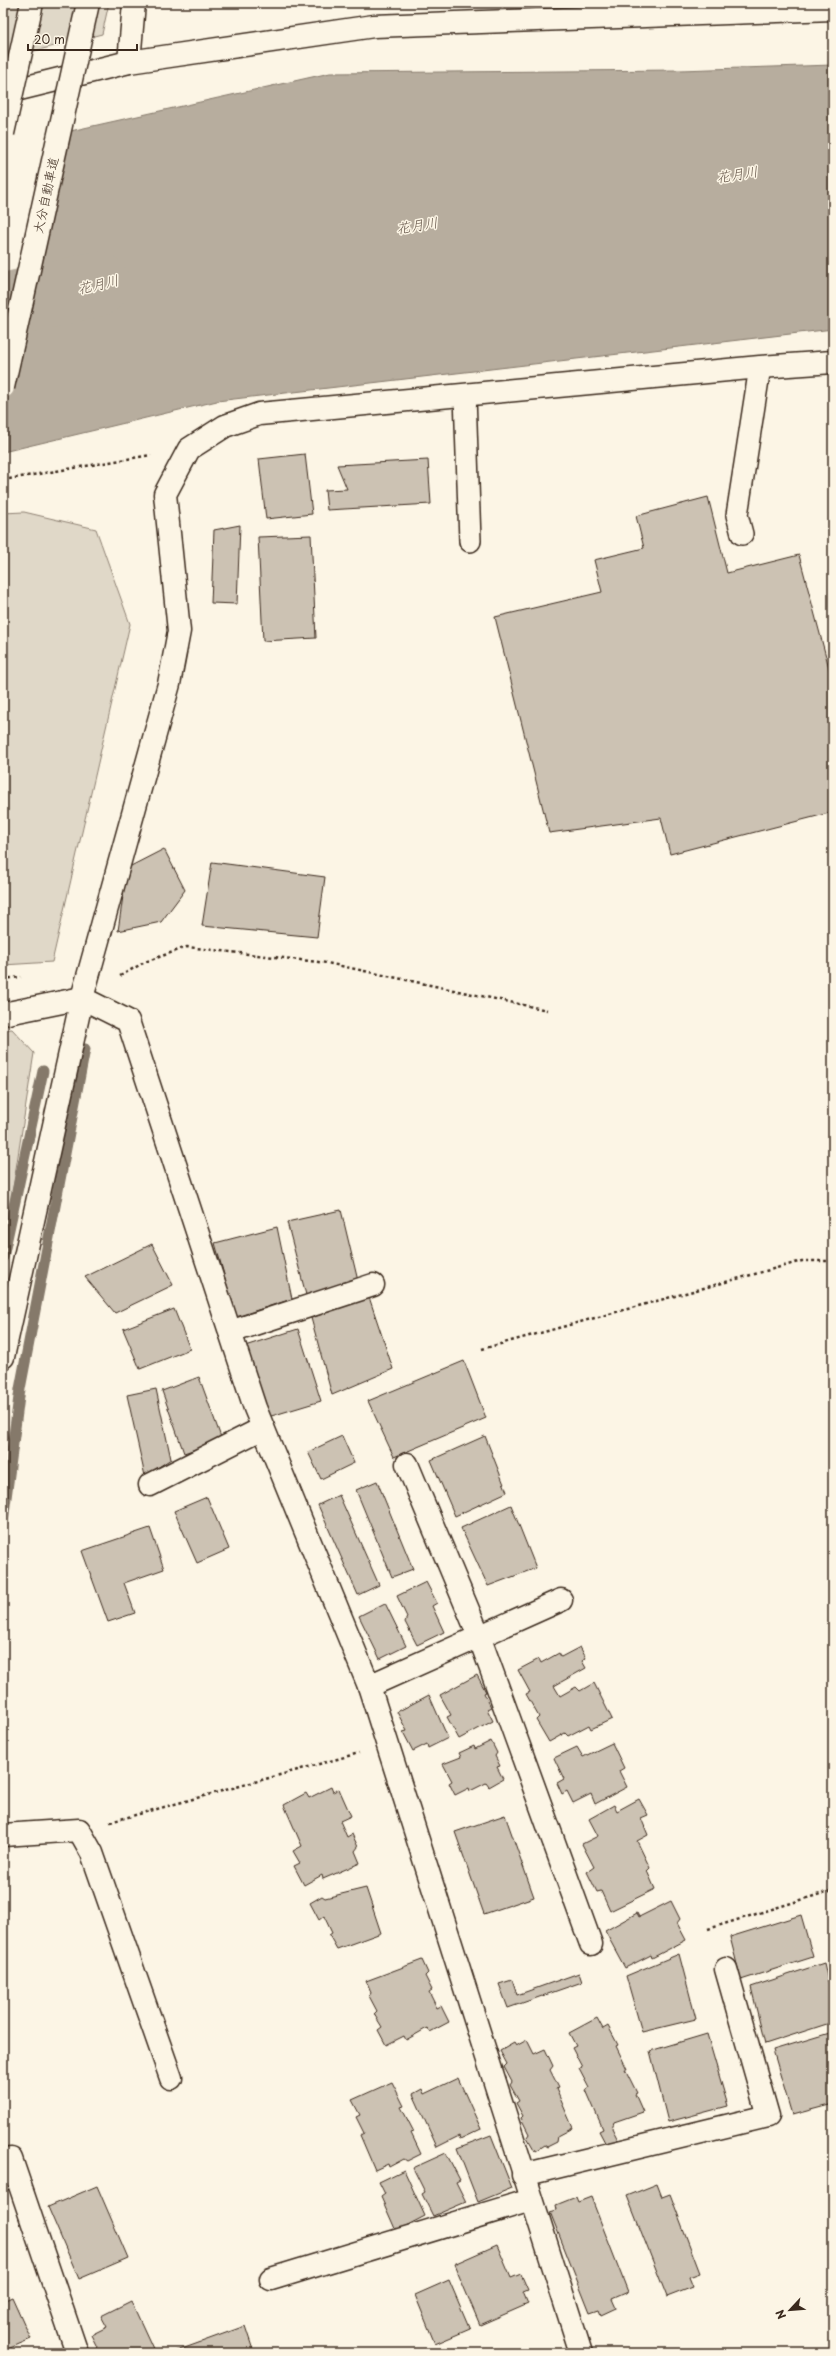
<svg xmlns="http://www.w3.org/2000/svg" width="836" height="2356" viewBox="0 0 836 2356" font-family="'Playpen Sans','Klee One',sans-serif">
	<rect width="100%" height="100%" fill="#fcf5e5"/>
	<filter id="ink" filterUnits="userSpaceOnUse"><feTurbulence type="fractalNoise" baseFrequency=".025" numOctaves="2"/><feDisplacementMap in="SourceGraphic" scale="8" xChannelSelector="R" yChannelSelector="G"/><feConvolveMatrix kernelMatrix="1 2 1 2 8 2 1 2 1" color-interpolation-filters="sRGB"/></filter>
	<g filter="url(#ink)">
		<g fill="#e0d8c8" stroke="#8e8173">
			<polygon points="3,3 109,3 102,34 3,59"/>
			<polygon points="24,512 96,529 130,624 52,962 3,965 3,513"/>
			<polygon points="12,1029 34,1053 3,1252 3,1030"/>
		</g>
		<polygon fill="#b7ad9e" stroke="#85796b" points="833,65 833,329 217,401 3,452 3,419 66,132 330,73 680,70"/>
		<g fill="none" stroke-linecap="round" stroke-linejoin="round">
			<g stroke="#85796b" stroke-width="11">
				<polyline points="3,1257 43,1071"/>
				<polyline points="3,1521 20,1389 85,1049"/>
			</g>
			<polyline stroke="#b7ad9e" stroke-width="65" points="3,306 97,284"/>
		</g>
		<g fill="#ccc2b3" stroke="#3b2a1e">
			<polygon points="305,454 312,514 266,519 259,459"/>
			<polygon points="428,460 431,504 327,510 325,490 347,489 337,465"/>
			<polygon points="708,497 727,573 799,555 833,683 833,812 670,854 661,818 549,833 495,617 602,592 594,560 644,548 636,516"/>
			<polygon points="240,525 237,604 211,603 214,530"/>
			<polygon points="311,535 316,638 263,641 258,537"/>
			<polygon points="164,849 185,890 161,922 118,931 127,868"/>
			<polygon points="212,862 325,877 317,937 202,926"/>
			<polygon points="341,1210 358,1281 306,1295 287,1222"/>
			<polygon points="277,1227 292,1299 236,1317 215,1243"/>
			<polygon points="152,1244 173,1285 115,1313 85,1277"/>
			<polygon points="369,1297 393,1369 332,1395 311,1318"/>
			<polygon points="174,1309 190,1349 140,1369 123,1329"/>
			<polygon points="298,1329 321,1401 268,1417 245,1346"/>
			<polygon points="464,1361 486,1418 394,1457 368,1401"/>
			<polygon points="199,1377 222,1440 184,1453 162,1391"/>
			<polygon points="156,1389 171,1459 145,1476 127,1395"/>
			<polygon points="342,1436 354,1463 321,1479 308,1452"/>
			<polygon points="485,1436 507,1492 455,1516 431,1460"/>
			<polygon points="377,1481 413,1569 392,1577 356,1490"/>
			<polygon points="339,1495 379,1585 358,1595 318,1505"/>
			<polygon points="207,1497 229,1549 197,1563 174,1511"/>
			<polygon points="511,1505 536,1568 488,1586 461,1528"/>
			<polygon points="150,1528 164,1569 124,1583 135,1613 108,1622 82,1551"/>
			<polygon points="426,1582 437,1603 432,1606 444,1632 417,1645 405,1622 407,1617 397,1596"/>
			<polygon points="385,1603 406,1646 380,1659 359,1616"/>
			<polygon points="580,1647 586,1658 582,1661 586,1668 554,1686 560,1696 576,1687 580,1691 594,1683 612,1719 591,1729 589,1725 568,1736 565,1733 549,1742 536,1720 539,1717 526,1694 530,1692 518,1670 539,1659 541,1663 559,1653 561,1657"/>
			<polygon points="477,1675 486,1692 484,1693 491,1707 487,1709 493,1721 459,1739 447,1717 451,1715 440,1695"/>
			<polygon points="429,1695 448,1738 428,1748 427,1744 413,1751 403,1732 407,1731 397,1712"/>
			<polygon points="491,1741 497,1753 495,1756 500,1766 497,1767 503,1779 489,1787 486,1783 470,1791 469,1788 455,1795 449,1783 452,1781 443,1764 461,1757 459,1753 474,1746 475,1749"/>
			<polygon points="612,1743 624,1768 619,1771 627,1787 595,1804 591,1794 573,1803 567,1791 562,1794 557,1783 564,1779 554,1758 577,1747 583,1757"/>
			<polygon points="331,1787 333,1792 339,1789 351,1816 340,1821 347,1837 352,1834 358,1847 355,1851 360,1863 323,1879 322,1875 304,1885 294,1866 300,1863 293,1851 302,1846 284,1805 306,1793 309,1798"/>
			<polygon points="639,1799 648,1815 641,1818 648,1835 637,1841 650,1868 647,1871 655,1889 610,1911 601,1891 597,1892 587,1872 594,1867 582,1844 598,1836 589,1819 614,1805 617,1811"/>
			<polygon points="505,1815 534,1897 484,1914 455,1832"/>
			<polygon points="366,1888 381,1933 337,1949 329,1935 332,1933 324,1916 319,1920 310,1903 322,1896 325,1898"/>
			<polygon points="671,1901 680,1919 677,1923 686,1940 652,1958 651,1955 625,1968 605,1931 637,1913 639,1917"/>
			<polygon points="801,1915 813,1957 741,1980 730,1937"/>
			<polygon points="679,1954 696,2019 642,2032 626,1976"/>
			<polygon points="422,1960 428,1973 425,1976 432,1990 429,1992 437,2008 441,2006 449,2022 430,2032 427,2028 406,2040 404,2036 386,2045 378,2030 382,2027 374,2014 377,2011 369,1996 371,1993 366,1981"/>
			<polygon points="824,1963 833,2003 833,2022 765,2044 751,1987"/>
			<polygon points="579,1973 582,1982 508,2008 499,1984 512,1980 517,1995"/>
			<polygon points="597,2018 603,2029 608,2026 618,2045 616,2046 627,2069 625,2069 637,2093 635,2094 643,2112 614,2122 612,2128 619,2142 608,2148 599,2131 603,2129 586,2090 589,2088 579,2069 582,2067 572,2048 576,2046 569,2033"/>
			<polygon points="833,2032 833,2104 792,2115 773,2050"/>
			<polygon points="707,2034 728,2106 668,2122 650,2051"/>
			<polygon points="527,2040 534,2054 545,2049 553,2066 550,2070 559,2088 556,2089 573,2128 558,2136 557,2142 547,2147 544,2145 535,2151 527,2137 529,2134 521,2118 523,2116 516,2103 519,2101 510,2085 512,2082 504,2067 507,2064 500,2051 514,2043 516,2046"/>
			<polygon points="458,2078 481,2129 460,2139 459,2136 437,2147 413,2094 422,2089 424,2094"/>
			<polygon points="392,2082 404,2106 401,2107 414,2132 411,2133 421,2154 407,2161 404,2159 389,2167 388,2164 375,2170 360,2135 364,2133 356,2117 360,2115 352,2100"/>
			<polygon points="491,2135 512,2188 478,2202 457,2148"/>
			<polygon points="446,2153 460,2180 456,2182 466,2202 433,2216 422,2194 425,2192 413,2168"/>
			<polygon points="404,2170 425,2216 396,2231 381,2197 385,2194 379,2182"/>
			<polygon points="657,2184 662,2197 670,2194 700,2273 689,2277 693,2287 667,2297 627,2196"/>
			<polygon points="97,2186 128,2258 79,2279 48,2207"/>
			<polygon points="576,2197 578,2202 591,2197 628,2292 612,2299 616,2308 601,2315 599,2310 590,2313 550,2212 557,2210 556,2205"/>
			<polygon points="497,2245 511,2278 521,2274 528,2290 523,2292 528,2304 480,2325 454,2264"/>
			<polygon points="449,2280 470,2329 435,2344 415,2295"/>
			<polygon points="12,2297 31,2339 3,2351 3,2301"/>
			<polygon points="131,2301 155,2353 100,2353 91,2335 107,2327 101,2316"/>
			<polygon points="245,2326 254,2353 171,2353"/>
		</g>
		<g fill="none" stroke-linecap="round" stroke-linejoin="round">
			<defs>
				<g id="service">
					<polyline points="465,395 470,541"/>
					<polyline points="742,534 737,515 760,367"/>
				</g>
				<g id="minor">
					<polyline points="129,62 134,3"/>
					<polyline points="3,93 129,62 374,26 833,9"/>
					<polyline points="3,1014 82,998 128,1021 255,1408 369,1686 581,2353"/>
					<polyline points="230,1332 373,1285"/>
					<polyline points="3,1357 82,998 169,684 179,631 165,494 189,449 225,426 259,414 760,367 833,362"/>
					<polyline points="407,1464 479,1636 591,1944"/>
					<polyline points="150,1485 263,1428"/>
					<polyline points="369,1686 561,1600"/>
					<polyline points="3,1835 79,1830 92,1853 171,2078"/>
					<polyline points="3,2161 11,2159 77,2353"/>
					<polyline points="523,2175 768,2116 726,1969"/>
					<polyline points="271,2279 531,2200"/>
				</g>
			</defs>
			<use href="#service" stroke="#3b2a1e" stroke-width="24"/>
			<use href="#minor" stroke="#3b2a1e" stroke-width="25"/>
			<g stroke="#3b2a1e" stroke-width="2.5" stroke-dasharray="3 3" stroke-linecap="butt">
				<polyline points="3,480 151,455"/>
				<polyline points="120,976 145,962 187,947 327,963 547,1010"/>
				<polyline points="3,979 21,977"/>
				<polyline points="482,1349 802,1261 833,1261"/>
				<polyline points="110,1822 359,1753"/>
				<polyline points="708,1929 833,1890"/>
			</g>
			<use href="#service" stroke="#fcf5e5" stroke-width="21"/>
			<use href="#minor" stroke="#fcf5e5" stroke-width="22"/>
			<defs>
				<g id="motorway-bridge">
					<polyline points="3,133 32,3"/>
					<polyline points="3,387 88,3"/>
				</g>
			</defs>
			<use href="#motorway-bridge" stroke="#3b2a1e" stroke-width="25" stroke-linecap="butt"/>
			<use href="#motorway-bridge" stroke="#fcf5e5" stroke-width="22"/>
		</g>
	</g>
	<g text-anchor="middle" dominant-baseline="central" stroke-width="3" stroke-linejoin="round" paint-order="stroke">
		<g font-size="13" fill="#3b2a1e" stroke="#fcf5e5">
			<text transform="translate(45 195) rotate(-78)">大分自動車道</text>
		</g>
		<g font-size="14" font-style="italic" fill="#605144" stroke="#fcf5e5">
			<text transform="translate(737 174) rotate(-9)">花月川</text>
			<text transform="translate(417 225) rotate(-9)">花月川</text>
			<text transform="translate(98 284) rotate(-13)">花月川</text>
		</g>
	</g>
	<rect width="836" height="2356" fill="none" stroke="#fcf5e5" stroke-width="16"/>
	<rect x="8" y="8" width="820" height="2340" fill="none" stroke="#3b2a1e" stroke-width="1.5" filter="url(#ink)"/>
	<g transform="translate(790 2310) rotate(244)" stroke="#fcf5e5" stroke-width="3" paint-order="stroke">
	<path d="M0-3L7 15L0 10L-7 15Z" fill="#3b2a1e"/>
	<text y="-6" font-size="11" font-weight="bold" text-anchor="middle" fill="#3b2a1e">N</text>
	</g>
	<path d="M28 44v6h109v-6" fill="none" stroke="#3b2a1e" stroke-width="2"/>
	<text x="34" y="44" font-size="12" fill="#3b2a1e" stroke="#fcf5e5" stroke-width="3" paint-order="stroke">20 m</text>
</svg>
